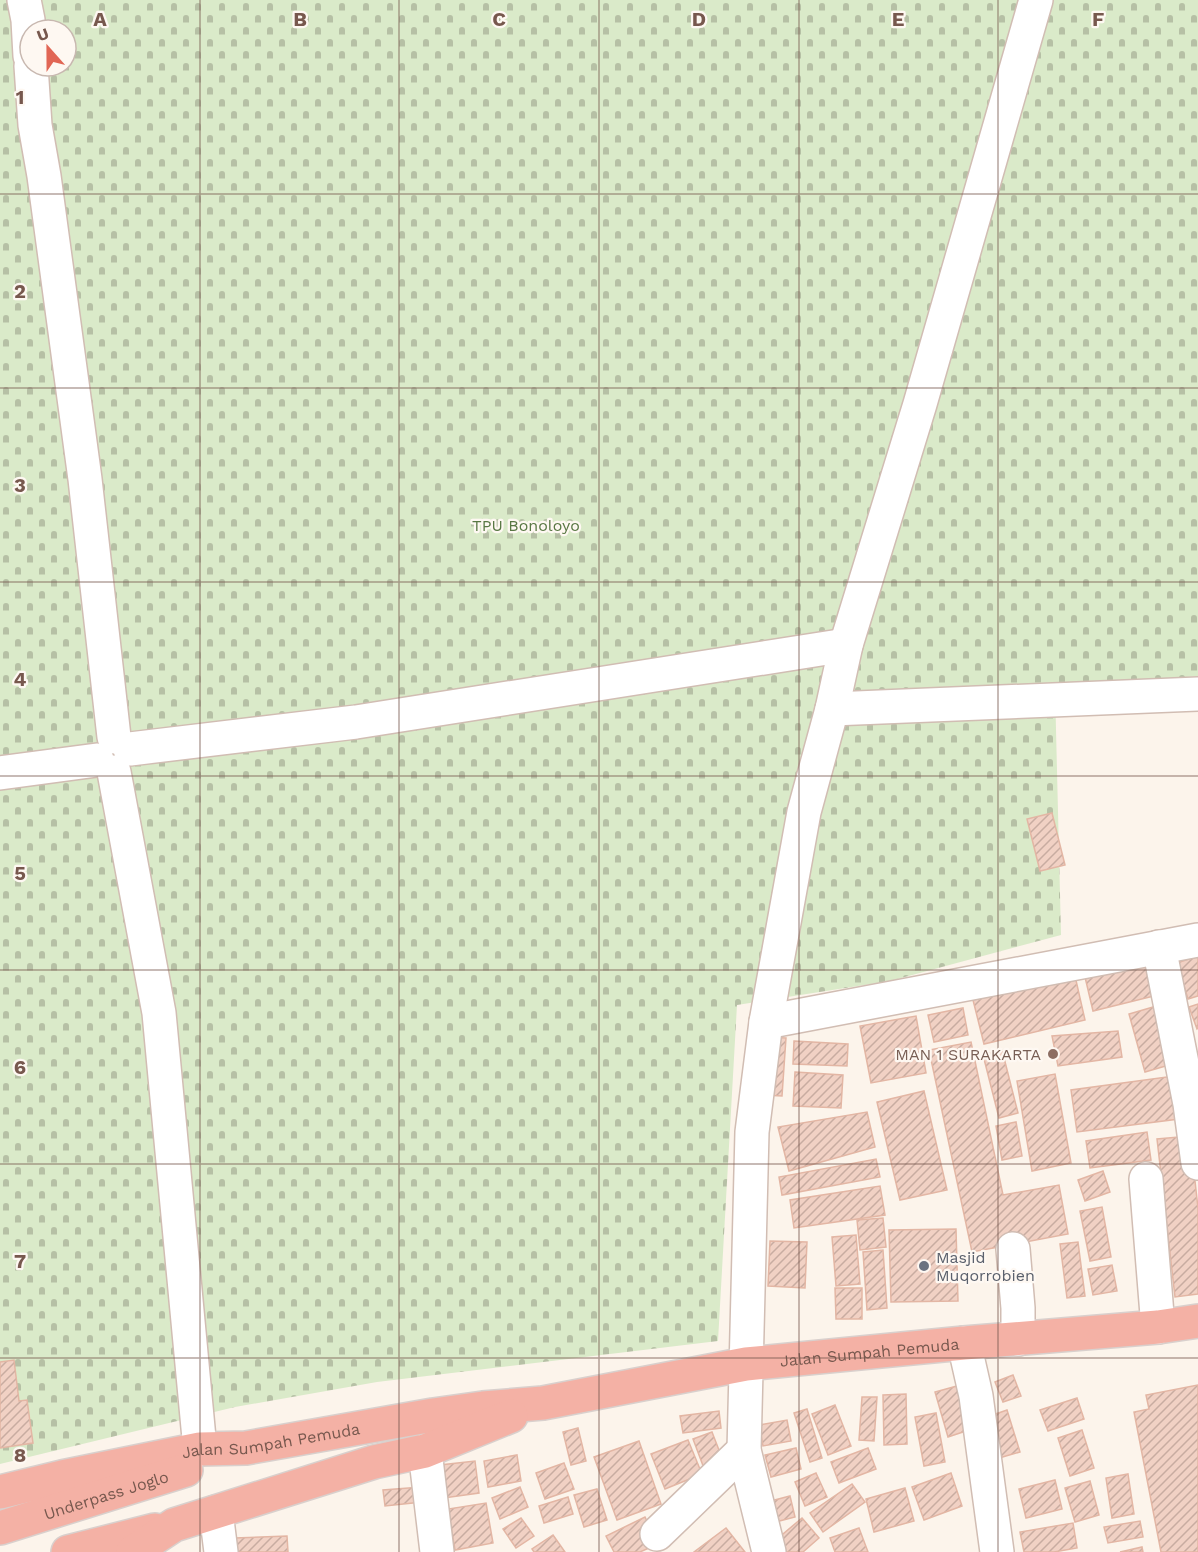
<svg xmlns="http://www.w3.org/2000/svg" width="1198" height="1552" viewBox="0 0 1198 1552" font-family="'Work Sans',sans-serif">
	<defs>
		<pattern id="cemetery-stones" width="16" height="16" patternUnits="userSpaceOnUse" patternTransform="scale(1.5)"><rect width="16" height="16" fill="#daeac9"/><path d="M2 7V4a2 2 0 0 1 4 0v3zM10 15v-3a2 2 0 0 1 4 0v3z" fill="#b6c0a5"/></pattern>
		<pattern id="building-hatch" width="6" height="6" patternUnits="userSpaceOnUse" patternTransform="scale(1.5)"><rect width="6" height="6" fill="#f1d1c4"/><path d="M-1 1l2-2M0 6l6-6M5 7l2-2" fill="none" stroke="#c8aca1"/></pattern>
	</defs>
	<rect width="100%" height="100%" fill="#fcf4eb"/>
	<path fill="url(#cemetery-stones)" fill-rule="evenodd" d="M0,0h1198v676l-143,12 6,247 -171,46 -153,24 -19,336 -341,41 -142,25 -235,57zM30,30h36v36h-36z"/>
	<g fill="url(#building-hatch)" stroke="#e3b6a4" stroke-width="1.5">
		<polygon points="1052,813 1065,865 1040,871 1027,819"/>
		<polygon points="1198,956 1198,996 1188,999 1177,963"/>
		<polygon points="1149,961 1158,995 1093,1011 1085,977"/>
		<polygon points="1075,976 1085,1020 984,1044 973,1000"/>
		<polygon points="1198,1004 1198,1028 1197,1029 1189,1007"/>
		<polygon points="1160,1005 1176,1063 1145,1072 1129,1014"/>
		<polygon points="963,1008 968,1035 934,1042 928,1015"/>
		<polygon points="916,1016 926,1073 871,1083 860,1026"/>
		<polygon points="1118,1031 1122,1057 1058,1066 1052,1036"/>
		<polygon points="764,1037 786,1038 782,1096 760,1095"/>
		<polygon points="794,1041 848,1044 847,1066 793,1064"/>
		<polygon points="971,1042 1003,1195 1059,1185 1068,1234 972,1252 929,1050"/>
		<polygon points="1002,1050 1018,1113 999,1118 983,1055"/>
		<polygon points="795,1072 843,1075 841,1108 793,1106"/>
		<polygon points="1055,1074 1071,1163 1032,1171 1017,1081"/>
		<polygon points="1174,1076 1179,1119 1077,1132 1071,1090"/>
		<polygon points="924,1091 947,1190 900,1200 877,1102"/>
		<polygon points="867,1112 875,1147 789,1171 778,1127"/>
		<polygon points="1016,1122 1022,1156 1002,1160 996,1126"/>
		<polygon points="1147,1132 1151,1160 1090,1168 1086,1141"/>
		<polygon points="1190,1136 1198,1208 1198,1294 1175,1297 1157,1139"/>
		<polygon points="876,1159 880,1177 782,1195 779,1177"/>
		<polygon points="1103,1171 1110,1192 1085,1201 1078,1180"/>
		<polygon points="880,1186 885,1215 794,1228 790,1200"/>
		<polygon points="1102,1207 1111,1257 1090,1261 1080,1211"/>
		<polygon points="883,1218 886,1247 860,1250 857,1220"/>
		<polygon points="956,1229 958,1301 891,1302 889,1230"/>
		<polygon points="856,1235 860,1284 836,1286 832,1237"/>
		<polygon points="770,1241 807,1242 805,1288 768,1286"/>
		<polygon points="1078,1242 1085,1296 1067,1298 1060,1244"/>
		<polygon points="883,1250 887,1308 867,1310 863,1252"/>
		<polygon points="1112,1265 1117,1291 1093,1295 1088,1269"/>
		<polygon points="835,1288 862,1288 862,1319 836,1319"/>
		<polygon points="14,1360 19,1401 27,1400 33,1443 0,1448 0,1362"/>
		<polygon points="1013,1375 1021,1396 1003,1402 995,1382"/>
		<polygon points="1198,1385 1198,1552 1161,1552 1134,1412 1149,1409 1146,1395"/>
		<polygon points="957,1386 969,1430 948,1437 935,1392"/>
		<polygon points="906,1394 907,1444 884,1445 883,1395"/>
		<polygon points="862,1397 877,1397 874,1441 859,1440"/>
		<polygon points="1077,1398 1084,1419 1048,1431 1040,1410"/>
		<polygon points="835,1405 851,1446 828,1455 812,1414"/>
		<polygon points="807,1409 822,1458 810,1462 794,1413"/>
		<polygon points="1007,1410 1020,1452 999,1458 987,1417"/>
		<polygon points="719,1411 721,1428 683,1433 680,1416"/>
		<polygon points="936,1413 945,1462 924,1466 915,1417"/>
		<polygon points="787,1420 791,1441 763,1446 759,1425"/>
		<polygon points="578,1428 586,1461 571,1465 563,1432"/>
		<polygon points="1082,1430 1094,1468 1070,1476 1058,1438"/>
		<polygon points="712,1432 724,1463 705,1471 693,1439"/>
		<polygon points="688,1440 702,1474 665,1489 651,1454"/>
		<polygon points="639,1441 661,1504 617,1520 594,1457"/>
		<polygon points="796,1448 801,1469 771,1477 765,1455"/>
		<polygon points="868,1448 876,1469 839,1483 831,1462"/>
		<polygon points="517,1455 521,1481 488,1487 484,1461"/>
		<polygon points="475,1461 479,1493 444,1498 440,1465"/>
		<polygon points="564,1463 574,1489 545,1499 536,1473"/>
		<polygon points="816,1473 827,1497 805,1506 795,1482"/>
		<polygon points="951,1473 962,1506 924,1520 912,1487"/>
		<polygon points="1128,1474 1134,1514 1112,1518 1106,1478"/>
		<polygon points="1055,1480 1062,1509 1026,1518 1019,1489"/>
		<polygon points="1090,1481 1099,1515 1075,1522 1065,1488"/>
		<polygon points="852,1484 865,1502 823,1532 810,1513"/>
		<polygon points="421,1487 422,1502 385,1506 383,1490"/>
		<polygon points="520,1487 528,1507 500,1519 492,1498"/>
		<polygon points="905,1488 914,1521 874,1532 866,1499"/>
		<polygon points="597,1489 607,1520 584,1527 574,1495"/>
		<polygon points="790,1496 795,1517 764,1525 759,1504"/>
		<polygon points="568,1497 573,1514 544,1523 539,1506"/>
		<polygon points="486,1503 493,1543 455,1550 448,1509"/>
		<polygon points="645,1517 658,1544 640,1552 614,1552 606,1536"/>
		<polygon points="521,1518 534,1536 516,1548 503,1529"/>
		<polygon points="802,1518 819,1538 803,1552 778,1552 771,1544"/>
		<polygon points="1140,1521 1143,1537 1108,1543 1104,1527"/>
		<polygon points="1073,1523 1077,1548 1054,1552 1024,1552 1020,1532"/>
		<polygon points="726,1528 745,1552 694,1552"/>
		<polygon points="859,1528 868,1552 835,1552 830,1538"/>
		<polygon points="553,1535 565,1552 534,1552 532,1549"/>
		<polygon points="287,1536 288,1552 235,1552 235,1538"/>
		<polygon points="1142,1547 1143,1552 1120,1552"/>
	</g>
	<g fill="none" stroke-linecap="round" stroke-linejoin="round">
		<defs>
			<g id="minor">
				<polyline points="24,0 28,20 30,56"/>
				<polyline points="31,66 35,125 44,176 85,479 114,737"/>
				<polyline points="832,709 1198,694"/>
				<polyline points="130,749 356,722 846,645"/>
				<polyline points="114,772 159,1013 200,1449"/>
				<polyline points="0,773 97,760"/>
				<polyline points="1159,947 1190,1104 1198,1163"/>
				<polyline points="766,1022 1198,940"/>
				<polyline points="1146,1179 1158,1327"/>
				<polyline points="1013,1249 1018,1308 1018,1339"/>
				<polyline points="964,1343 976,1396 997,1552"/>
				<polyline points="425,1451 437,1552"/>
				<polyline points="216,1512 221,1552"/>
				<polyline points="657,1534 744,1450"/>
				<polyline points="769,1552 744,1450 752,1132 766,1022 804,812 832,709 846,645 920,404 1036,0"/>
			</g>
			<g id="highway">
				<path id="s1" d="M0,1492l62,-15 138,-28 46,-1 187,-33 50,-7 60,-5 203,-39 218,-21 194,-16 40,-6"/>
				<path id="s2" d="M0,1528l186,-58"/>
				<polyline points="68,1552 155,1530"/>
				<polyline points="133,1552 174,1525 374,1462 425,1451 511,1416"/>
			</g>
		</defs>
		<use href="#minor" stroke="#d1bdb3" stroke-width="36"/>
		<use href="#highway" stroke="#d9d0cd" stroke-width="36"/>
		<use href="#minor" stroke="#fff" stroke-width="33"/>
		<use href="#highway" stroke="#f4b1a5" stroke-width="33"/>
	</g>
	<path fill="none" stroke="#77584e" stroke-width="1.5" stroke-opacity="0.55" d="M200,0v1552M399,0v1552M599,0v1552M799,0v1552M998,0v1552M0,194h1198M0,388h1198M0,582h1198M0,776h1198M0,970h1198M0,1164h1198M0,1358h1198"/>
	<circle fill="#8d6e63" stroke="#fef8f2" stroke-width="2" cx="1053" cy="1054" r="6"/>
	<circle fill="#6b7280" stroke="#fef8f2" stroke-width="2" cx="924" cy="1266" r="6"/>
	<g text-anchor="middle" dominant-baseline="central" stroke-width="4.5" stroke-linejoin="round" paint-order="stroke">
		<g font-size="16" fill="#587743" stroke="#fef8f2">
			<text x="526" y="525">TPU Bonoloyo</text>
		</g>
		<g font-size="16" fill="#785e54" stroke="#fef8f2" text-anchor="end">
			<text x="1041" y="1054">MAN 1 SURAKARTA</text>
		</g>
		<g font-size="16" fill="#5b616d" stroke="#fef8f2" text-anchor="start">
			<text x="936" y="1257">Masjid<tspan x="936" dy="18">Muqorrobien</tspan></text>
		</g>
		<g font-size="16" fill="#77584e" stroke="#fef8f2">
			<text stroke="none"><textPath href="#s1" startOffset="882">Jalan Sumpah Pemuda</textPath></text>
			<text stroke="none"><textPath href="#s1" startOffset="276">Jalan Sumpah Pemuda</textPath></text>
			<text stroke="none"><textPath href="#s2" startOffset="111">Underpass Joglo</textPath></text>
		</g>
	</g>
	<g font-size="20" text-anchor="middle" font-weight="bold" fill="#77584e" stroke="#fef8f2" stroke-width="4.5" stroke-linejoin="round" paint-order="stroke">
		<text x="100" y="26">A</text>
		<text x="300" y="26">B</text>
		<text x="499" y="26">C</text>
		<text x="699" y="26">D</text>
		<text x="898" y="26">E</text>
		<text x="1098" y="26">F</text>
		<text x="20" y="104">1</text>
		<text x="20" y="298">2</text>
		<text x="20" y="492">3</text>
		<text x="20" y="686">4</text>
		<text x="20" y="880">5</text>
		<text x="20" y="1074">6</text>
		<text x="20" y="1268">7</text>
		<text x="20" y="1462">8</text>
	</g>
	<g transform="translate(48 48) rotate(339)"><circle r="28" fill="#fef8f2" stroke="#c8b8b0" stroke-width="1.5"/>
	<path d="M0-4.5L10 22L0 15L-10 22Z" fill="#e16655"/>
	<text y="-9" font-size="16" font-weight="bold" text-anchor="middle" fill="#77584e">U</text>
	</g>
</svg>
